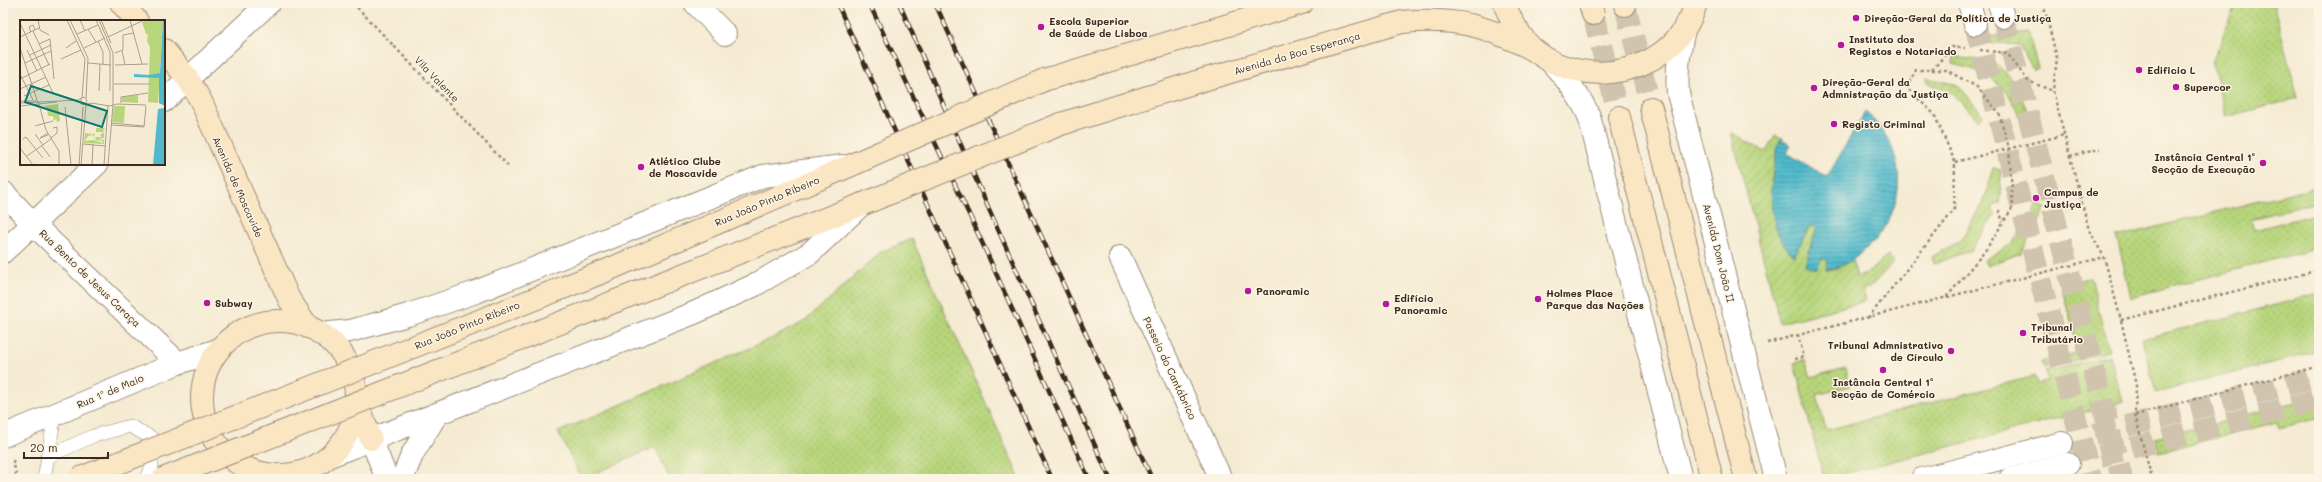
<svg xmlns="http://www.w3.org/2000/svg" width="2322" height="482" viewBox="0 0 2322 482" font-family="Mali,sans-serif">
	<defs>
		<pattern id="grass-dots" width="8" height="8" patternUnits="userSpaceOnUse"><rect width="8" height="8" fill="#b7d57b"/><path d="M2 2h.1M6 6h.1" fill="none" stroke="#9eb76a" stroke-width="1.8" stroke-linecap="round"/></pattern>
		<pattern id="garden-furrows" width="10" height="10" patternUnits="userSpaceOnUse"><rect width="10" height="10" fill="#b7d57b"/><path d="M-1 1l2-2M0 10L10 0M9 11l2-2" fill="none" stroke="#9eb76a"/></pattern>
		<pattern id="water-rules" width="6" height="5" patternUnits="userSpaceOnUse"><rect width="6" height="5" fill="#4fbacc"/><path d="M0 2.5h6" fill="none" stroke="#4397a5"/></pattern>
	</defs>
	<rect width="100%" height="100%" fill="#fcf5e5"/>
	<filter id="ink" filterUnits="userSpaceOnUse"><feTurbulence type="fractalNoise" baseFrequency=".025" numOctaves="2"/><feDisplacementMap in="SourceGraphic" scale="8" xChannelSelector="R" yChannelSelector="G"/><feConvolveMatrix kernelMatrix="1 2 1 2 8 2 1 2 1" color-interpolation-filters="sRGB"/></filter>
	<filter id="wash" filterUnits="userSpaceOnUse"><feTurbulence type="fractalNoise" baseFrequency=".012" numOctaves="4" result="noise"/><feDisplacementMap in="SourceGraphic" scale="16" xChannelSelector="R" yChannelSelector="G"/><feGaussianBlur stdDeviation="0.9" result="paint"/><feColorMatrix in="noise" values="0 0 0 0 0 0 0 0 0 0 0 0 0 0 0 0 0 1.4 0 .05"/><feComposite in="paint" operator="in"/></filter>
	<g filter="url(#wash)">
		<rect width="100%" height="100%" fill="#f5ebd3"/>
		<g fill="url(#grass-dots)" stroke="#79804c">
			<polygon points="2236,3 2273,3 2298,98 2226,117 2212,63"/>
			<polygon points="2314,187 2318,202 2251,219 2254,230 2319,213 2319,248 2131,297 2117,237"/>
			<polygon points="912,239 1020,479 670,479 655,447 582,479 558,432 775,337 805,321 881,252"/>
			<polygon points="2090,277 2109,351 2044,369 2042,362 2079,352 2061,285"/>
			<polygon points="2319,294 2319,351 2156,393 2142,339"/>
			<polygon points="2110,355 2123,402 1824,479 1794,363 1805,360 1811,377 1846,368 1850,386 1817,395 1826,430 2035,376 2037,384 2047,381 2045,372"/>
			<polygon points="2319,396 2319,418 2279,428 2277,422 2159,452 2155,438"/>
		</g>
		<g fill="url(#garden-furrows)" stroke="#79804c">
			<polygon points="2028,33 2038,68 2033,70 2019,45 1977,41 1976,38"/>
			<polygon points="1954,56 1993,61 2015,82 2032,123 2025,126 2008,94 1986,73 1953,64"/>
			<polygon points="1927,78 1958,85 1983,115 1978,120 1954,94 1926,82"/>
			<path d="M1731,132l34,20 10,-17 6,3c-11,30 -14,96 13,118l17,-31 6,3 -12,37 17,-7 7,3 -3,8h9l17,-9 5,17 10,-4 21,-17 6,6 -24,25 -7,2 3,12 -86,22z"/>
			<polygon points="1994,167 2001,170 2000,204 1992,207 1995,215 1971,250 1934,264 1932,257 1960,241 1984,201"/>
			<polygon points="2039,203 2046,207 2021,253 1987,266 1984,260 2012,244"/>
		</g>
		<path fill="url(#water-rules)" stroke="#457275" d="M1865,112c43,35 44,94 6,132 -13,13 -27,24 -45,25l2,-8 -6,-3 -5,11 -12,-4 12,-37 -7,-3 -16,31c-30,-27 -25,-78 -15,-113l2,-5 10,7 -4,8 40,24z"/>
	</g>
	<g filter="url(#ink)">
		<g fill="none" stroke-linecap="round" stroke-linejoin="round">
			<g stroke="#d0c4af" stroke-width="22" stroke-dasharray="22 11" stroke-linecap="butt">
				<polyline points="2003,17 2122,479"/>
				<polyline points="1975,24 2091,479"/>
				<polyline points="2095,434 2319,377"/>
				<polyline points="2100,456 2319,400"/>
			</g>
			<g stroke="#d0c4af" stroke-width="22" stroke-dasharray="22 11" stroke-linecap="butt">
				<polyline points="1625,5 1651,108"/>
				<polyline points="1593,14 1619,117"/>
			</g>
			<defs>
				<g id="lane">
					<polyline points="47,457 93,436 130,426 152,438 152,468 145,479"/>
					<polyline points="44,479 55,415"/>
				</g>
				<g id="street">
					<polyline points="695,3 725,34"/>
					<polyline points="1969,3 1975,24"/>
					<polyline points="1999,3 2003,17"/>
					<path d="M1685,26c-6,23 -9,43 -7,67l98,386"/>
					<path d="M1550,61c16,17 29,33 39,55l92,363"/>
					<polyline points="164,101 269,3"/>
					<polyline points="3,192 33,224 178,363"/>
					<polyline points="3,252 97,164"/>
					<polyline points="1120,257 1221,479"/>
					<polyline points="320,334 350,331 408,315 476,292 763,176 843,166"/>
					<polyline points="3,436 178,363 218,350"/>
					<polyline points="371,439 387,479"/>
					<polyline points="332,455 694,313 755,285 810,253 862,204"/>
					<polyline points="251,479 263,474"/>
					<polyline points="402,479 413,453 437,414"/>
					<polyline points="1922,479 2062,443"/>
					<polyline points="2010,479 2068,464"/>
				</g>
				<g id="secondary">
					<polyline points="121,3 137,21"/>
					<path d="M1504,3c7,18 16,35 31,48 54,42 142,21 161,-48"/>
					<polyline points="1590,3 1593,14"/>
					<polyline points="1625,3 1625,5"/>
					<polyline points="164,50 188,79 201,101 289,299 308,327"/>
					<polyline points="1044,80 1302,3"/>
					<polyline points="1651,108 1746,479"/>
					<polyline points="1619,117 1712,479"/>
					<path d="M1061,124l135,-42 206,-60c55,-5 84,4 132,28"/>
					<polyline points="603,272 854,164"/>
					<polyline points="616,301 863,204"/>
					<circle cx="279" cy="398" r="77"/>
					<polyline points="357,404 371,439"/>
				</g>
			</defs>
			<use href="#lane" stroke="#988a78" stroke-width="14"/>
			<use href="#street" stroke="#988a78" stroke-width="24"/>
			<use href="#secondary" stroke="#988a78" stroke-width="24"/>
			<g stroke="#988a78" stroke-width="2.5" stroke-dasharray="3 3" stroke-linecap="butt">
				<polyline points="353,3 509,167"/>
				<polyline points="2043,3 2057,58 2053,91 2089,230 2104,257 2121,320 2136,385 2135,415 2152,479"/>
				<polyline points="1980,50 2007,53 2028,81 2053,91"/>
				<polyline points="1932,70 1952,47 1965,48"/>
				<polyline points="2070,156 2100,149"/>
				<polyline points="2319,161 2319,162"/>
				<polyline points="1955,162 2064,135"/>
				<polyline points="1999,210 2003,222"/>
				<polyline points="1868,318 1954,210 1955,162 1934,114 1907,88 1916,70 1946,70 1977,87 1999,113 2009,148 2013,207 1985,251 1946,298"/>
				<polyline points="2121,320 2319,270"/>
				<polyline points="1767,343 2104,257"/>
				<polyline points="1795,359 1804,357 1798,335"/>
				<polyline points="2135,415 2319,366"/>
				<polyline points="13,460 17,479"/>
			</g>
			<use href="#lane" stroke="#fff" stroke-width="13"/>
			<use href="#street" stroke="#fff" stroke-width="22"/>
			<use href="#secondary" stroke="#fbe6c4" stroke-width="22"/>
			<defs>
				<g id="rail">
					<polyline points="837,3 1052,479"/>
					<polyline points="869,3 975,227 1089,479"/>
					<polyline points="899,3 988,207 1110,479"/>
					<polyline points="935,3 1152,479"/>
				</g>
			</defs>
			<use href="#rail" stroke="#3b2a1e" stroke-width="4.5"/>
			<use href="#rail" stroke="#fcf5e5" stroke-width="3" stroke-dasharray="9" stroke-linecap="butt"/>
			<defs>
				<g id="secondary-bridge">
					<polyline points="854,164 1044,80"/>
					<polyline points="863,204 1061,124"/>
					<polyline points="78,479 603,272"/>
					<polyline points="163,479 616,301"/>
				</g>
			</defs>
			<use href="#secondary-bridge" stroke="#988a78" stroke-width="24" stroke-linecap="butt"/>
			<use href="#secondary-bridge" stroke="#fbe6c4" stroke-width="22"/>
		</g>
	</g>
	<g fill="#b5179e" stroke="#fcf5e5" stroke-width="1.5">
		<circle cx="1856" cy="18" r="4"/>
		<circle cx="1041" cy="27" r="4"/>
		<circle cx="1841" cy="45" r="4"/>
		<circle cx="2139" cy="70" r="4"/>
		<circle cx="2176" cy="87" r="4"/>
		<circle cx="1814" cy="88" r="4"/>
		<circle cx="1834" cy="124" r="4"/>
		<circle cx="2263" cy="163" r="4"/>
		<circle cx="641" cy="167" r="4"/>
		<circle cx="2036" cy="198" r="4"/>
		<circle cx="1248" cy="291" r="4"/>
		<circle cx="1538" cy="299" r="4"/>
		<circle cx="207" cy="303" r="4"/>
		<circle cx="1386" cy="304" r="4"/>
		<circle cx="2023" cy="333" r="4"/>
		<circle cx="1951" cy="351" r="4"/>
		<circle cx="1883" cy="370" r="4"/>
	</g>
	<g text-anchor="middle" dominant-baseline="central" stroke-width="3" stroke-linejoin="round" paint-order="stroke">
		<g font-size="10" font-weight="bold" fill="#3b2a1e" stroke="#fcf5e5" text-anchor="start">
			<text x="1864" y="18">Direção-Geral da Política de Justiça</text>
			<text x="1049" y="21">Escola Superior<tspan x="1049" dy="12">de Saúde de Lisboa</tspan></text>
			<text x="1849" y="39">Instituto dos<tspan x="1849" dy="12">Registos e Notariado</tspan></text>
			<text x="2147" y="70">Edificio L</text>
			<text x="1822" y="82">Direção-Geral da<tspan x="1822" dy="12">Admnistração da Justiça</tspan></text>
			<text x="2184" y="87">Supercor</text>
			<text x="1842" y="124">Registo Criminal</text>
			<text x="2255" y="157" text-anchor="end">Instância Central 1ª<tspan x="2255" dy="12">Secção de Execução</tspan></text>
			<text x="649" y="161">Atlético Clube<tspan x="649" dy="12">de Moscavide</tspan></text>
			<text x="2044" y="192">Campus de<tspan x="2044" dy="12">Justiça</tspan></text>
			<text x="1256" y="291">Panoramic</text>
			<text x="1546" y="293">Holmes Place<tspan x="1546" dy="12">Parque das Nações</tspan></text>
			<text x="1394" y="298">Edifício<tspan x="1394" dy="12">Panoramic</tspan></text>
			<text x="215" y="303">Subway</text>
			<text x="2031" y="327">Tribunal<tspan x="2031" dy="12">Tributário</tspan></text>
			<text x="1943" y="345" text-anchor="end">Tribunal Admnistrativo<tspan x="1943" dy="12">de Círculo</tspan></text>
			<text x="1883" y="382" text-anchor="middle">Instância Central 1ª<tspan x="1883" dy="12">Secção de Comércio</tspan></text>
		</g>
		<g font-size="10" fill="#3b2a1e" stroke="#fcf5e5">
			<text transform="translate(1297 53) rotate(-16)">Avenida da Boa Esperança</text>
			<text transform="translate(437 79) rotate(46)">Vila Valente</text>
			<text transform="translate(238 187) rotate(66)">Avenida de Moscavide</text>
			<text transform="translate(767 201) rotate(-23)">Rua João Pinto Ribeiro</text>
			<text transform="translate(1719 253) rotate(76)">Avenida Dom João II</text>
			<text transform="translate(90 278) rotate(44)">Rua Bento de Jesus Caraça</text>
			<text transform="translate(467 325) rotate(-22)">Rua João Pinto Ribeiro</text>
			<text transform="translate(1170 368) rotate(65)">Passeio do Cantábrico</text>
			<text transform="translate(110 391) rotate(-23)">Rua 1º de Maio</text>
		</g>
	</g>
	<g transform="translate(20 20)">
		<rect width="145" height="145" fill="#f5ebd3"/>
		<path d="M38,84l2,17 -3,1 -1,-3 -2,2 -1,-5h-5l-1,-8 -3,-2zM94,86h11l-1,17 -12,-1zM76,108h9l-2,3 1,1v6l-6,1 6,1v4l-20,-1 1,-10 10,1 -1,3 -1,-2 -5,-1 4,2h-4l-3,5 9,-1 9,3v-2l-7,-1 -1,-3h7l-2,-2 4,-3h-8z" fill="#b7d57b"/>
		<path d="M125,0h18l-5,83 -10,-1 2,-55 -3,-6 1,-7h-2l-4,-12zM118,75v8l-16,-1v-5z" fill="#b7d57b"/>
		<path d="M143,0h2v86l-6,-3v-25l-25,-1v-3l15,1 11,-2zM145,88v57h-12l5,-56z" fill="#4fbacc"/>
		<path fill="none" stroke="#ab9e8b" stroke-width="1" d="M18,0l2,10 9,5M47,0l18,39 -3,39M50,0l18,38 -2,40M60,0l5,11M76,0l14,32v39M79,0l14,33v52M81,0l10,23M110,0l12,44M0,3l34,72M68,9l8,13M13,11l16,34M11,12l-2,-5 4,-2 2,5M57,14l21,-9M0,17l19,-9M88,17l34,-16M78,21l5,11v12M19,24l11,-5 4,40M0,28l17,52M46,28l10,-7M64,28l21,-10M7,30l10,21M102,31l3,14M95,33l8,-3v-15l11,-2M10,35l21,-10M41,39l20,-9M5,43l26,-12M68,43l23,2M95,45l33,-1M0,54l13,26M0,59l30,-15M94,64h36M0,69l26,-12M79,71l1,-27M4,76l25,-11M0,81h18l8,29 13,21v14M0,83l58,-3 6,-3 3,3 -2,5 -4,-1v-6M101,83v-6l27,-4M66,85l5,-2 19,3 7,-2 29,1M0,86l37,-4M45,87l6,58M91,103l33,3M91,105l33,2 2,-21M15,106l18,-5M28,113l-8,5 8,-3M15,114l8,11M31,118l6,-5v-6l-4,1M3,119l3,-2 17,21M63,124l22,2M22,126l8,11M0,128l13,17M7,136l24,-17M59,145l4,-58M61,145l5,-60M72,145l1,-21M84,145l4,-60M88,145l5,-60"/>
		<path fill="#0f766e" fill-opacity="0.15" stroke="#0f766e" stroke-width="2" d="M11,66l76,25 -5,16 -77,-25z"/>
		<rect width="145" height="145" fill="none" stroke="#3b2a1e" stroke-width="2"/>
	</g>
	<rect width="2322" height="482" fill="none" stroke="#fcf5e5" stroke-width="16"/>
	<path d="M24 452v6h84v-6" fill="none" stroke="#3b2a1e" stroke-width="2"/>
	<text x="30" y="452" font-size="12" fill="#3b2a1e" stroke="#fcf5e5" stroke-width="3" paint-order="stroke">20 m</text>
</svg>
